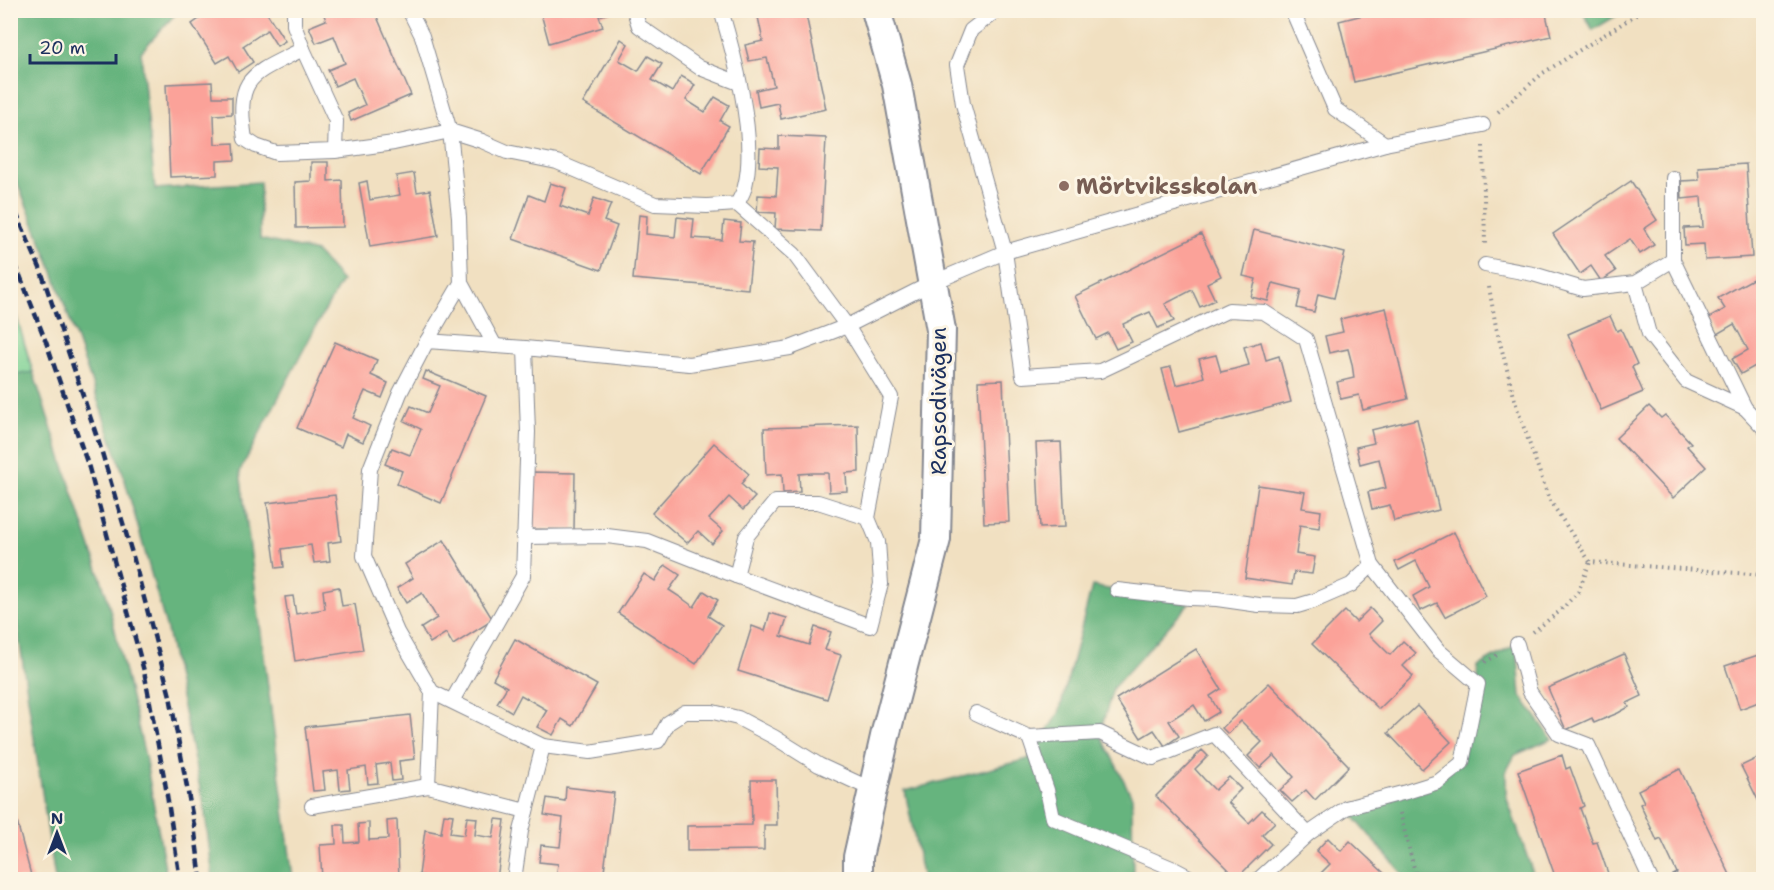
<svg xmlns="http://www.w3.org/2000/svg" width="1774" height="890" viewBox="0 0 1774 890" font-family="'Shantell Sans',sans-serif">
	<rect width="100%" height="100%" fill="#fcf5e5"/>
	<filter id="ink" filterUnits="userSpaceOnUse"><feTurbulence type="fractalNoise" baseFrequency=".0167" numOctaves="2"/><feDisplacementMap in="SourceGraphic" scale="12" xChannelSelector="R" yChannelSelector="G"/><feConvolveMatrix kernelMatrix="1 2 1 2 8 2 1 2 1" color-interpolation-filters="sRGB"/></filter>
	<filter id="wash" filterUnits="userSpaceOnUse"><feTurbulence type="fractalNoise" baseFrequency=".008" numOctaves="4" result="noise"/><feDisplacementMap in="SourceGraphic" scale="24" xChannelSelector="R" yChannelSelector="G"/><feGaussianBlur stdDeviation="1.35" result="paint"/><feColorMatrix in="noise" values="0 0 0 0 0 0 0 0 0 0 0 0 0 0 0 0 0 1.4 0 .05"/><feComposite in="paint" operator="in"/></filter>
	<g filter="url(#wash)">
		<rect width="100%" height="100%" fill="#f1e0c1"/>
		<polygon fill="#7ed294" stroke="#4c8079" stroke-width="1.5" points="10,295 33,372 11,376 10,376"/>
		<g fill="#66b47e" stroke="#40726e" stroke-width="1.5">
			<polygon points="11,10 178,11 141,52 155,189 260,182 260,239 316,252 342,281 316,326 240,471 293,879 213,879 205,813 167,630 122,470 51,266 11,167"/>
			<polygon points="1582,11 1624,11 1593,30"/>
			<polygon points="33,372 107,597 145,756 167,879 55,879 11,584 11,376"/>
			<polygon points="1092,586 1189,604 1113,688 1100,733 1132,797 1133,879 923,879 905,791 1028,759 1059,713"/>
			<polygon points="1517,644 1521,696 1552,739 1515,755 1506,772 1506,796 1535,879 1407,879 1346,808 1406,792 1462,763 1478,684 1478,666"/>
		</g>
		<g id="blocks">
			<g fill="#fba299">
				<polygon points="212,10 265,10 285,41 277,46 267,30 243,46 253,62 238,72 229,56 217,63 192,24"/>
				<polygon points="322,10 374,10 411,95 351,121 348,113 365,105 353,78 335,86 332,78 328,70 345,63 334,36 316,43 309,27 326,20"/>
				<polygon points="540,10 617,10 617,11 599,16 603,27 549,43"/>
				<polygon points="737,10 805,10 826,109 781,119 778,103 759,107 756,90 774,86 767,58 749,61 745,45 763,41 757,12 739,16"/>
				<polygon points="1383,10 1545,10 1551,36 1354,82 1339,21"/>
				<polygon points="621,39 628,44 619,60 638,71 648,56 662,64 652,80 672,92 681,76 688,80 695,85 686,100 705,112 715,97 729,105 720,121 729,126 701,174 583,103"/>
				<polygon points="212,82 213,97 232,97 232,114 214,115 215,144 234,143 235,160 217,161 217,175 170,177 166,84"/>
				<polygon points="779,136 826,138 821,231 775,229 776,213 757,212 758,195 776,196 777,183 778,167 759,166 760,148 779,149"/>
				<polygon points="311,162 328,162 328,181 342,180 343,227 296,228 295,182 311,181"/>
				<polygon points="1746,164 1752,257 1705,260 1704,244 1685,245 1684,228 1703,227 1701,197 1682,199 1681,181 1699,180 1698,167"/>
				<polygon points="414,173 417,192 430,190 438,236 370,247 359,183 367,181 370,200 400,195 396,176"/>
				<polygon points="1631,181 1657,220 1644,229 1654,245 1640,254 1630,239 1605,256 1616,271 1601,281 1591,266 1580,274 1553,234"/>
				<polygon points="550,183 566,188 560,206 588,216 594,198 611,204 604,221 617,226 601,270 513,239 529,195 544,201"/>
				<polygon points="639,215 647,216 646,234 675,237 677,217 694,219 692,238 722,240 724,221 741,223 739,241 753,242 748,289 633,279"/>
				<polygon points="1254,230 1345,253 1334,298 1318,294 1314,312 1297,308 1301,290 1273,283 1268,301 1251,297 1256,279 1243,276"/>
				<polygon points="1201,234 1221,276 1207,283 1215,300 1200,307 1192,290 1165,304 1174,321 1158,328 1150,312 1138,317 1123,324 1132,342 1116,349 1108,333 1096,339 1075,296"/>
				<polygon points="1760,275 1764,280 1764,376 1757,365 1741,374 1732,359 1748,350 1734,324 1717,334 1709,318 1725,309 1718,298"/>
				<polygon points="1386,308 1408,399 1363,410 1359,395 1341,399 1337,382 1354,378 1352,364 1348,349 1329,353 1325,336 1343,332 1340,319"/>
				<polygon points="1610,316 1617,331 1621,329 1637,364 1632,367 1643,392 1601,410 1568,334"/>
				<polygon points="335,342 377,360 371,375 388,383 382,398 365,391 353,418 370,426 363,442 346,434 341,447 297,428"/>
				<polygon points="1261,342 1266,360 1279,356 1291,402 1179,432 1162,369 1171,367 1176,385 1189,382 1204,377 1199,359 1216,355 1221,372 1234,369 1249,365 1244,347"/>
				<polygon points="426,371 486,396 441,503 397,484 402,471 385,464 392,448 410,455 416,441 421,429 404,421 411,406 428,413 440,386 423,379"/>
				<polygon points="1003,380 1009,522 984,523 978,381"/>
				<polygon points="1649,406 1661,418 1665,415 1691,443 1687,446 1706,467 1673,498 1616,438"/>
				<polygon points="1417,419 1439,510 1394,521 1390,505 1372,509 1368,492 1386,488 1383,475 1379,459 1360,464 1356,447 1374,443 1371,430"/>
				<polygon points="858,425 859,472 846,473 847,491 829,492 828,473 812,473 799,474 800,492 783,493 782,474 766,475 764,428"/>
				<polygon points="1061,442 1065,527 1040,528 1036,443"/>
				<polygon points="714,443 749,474 741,484 755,497 743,510 729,497 709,519 723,531 712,544 698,531 687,543 652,513"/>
				<polygon points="531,472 575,473 574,530 530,529"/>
				<polygon points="1258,485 1305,492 1302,508 1321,511 1319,528 1300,525 1298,539 1296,554 1315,557 1312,574 1294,572 1292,585 1245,578"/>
				<polygon points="335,495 341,541 328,543 330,561 314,563 311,545 295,547 282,549 284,567 276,568 267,503"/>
				<polygon points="1454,532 1486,596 1445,617 1437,603 1420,611 1413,596 1429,587 1416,561 1399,570 1395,562"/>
				<polygon points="444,540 493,620 453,645 446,633 430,643 421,628 437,618 422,593 406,603 397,588 413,578 405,564"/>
				<polygon points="665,565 680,575 669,590 683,599 694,607 704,591 718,600 708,616 722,625 696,664 618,613 644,574 655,581"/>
				<polygon points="339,587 342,606 355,604 363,650 295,661 285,597 293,596 296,614 325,609 323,590"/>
				<polygon points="1370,608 1382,621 1369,634 1390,655 1403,641 1416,653 1403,666 1413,676 1379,709 1312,644 1345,611 1356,622"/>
				<polygon points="770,613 787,618 781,636 809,645 815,627 831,632 825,650 841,655 827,699 738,671 752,626 765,631"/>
				<polygon points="515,639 597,685 573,726 562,719 553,735 537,727 547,710 521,695 512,712 497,703 507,687 493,679"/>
				<polygon points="1196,649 1221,689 1210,696 1219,712 1204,721 1194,705 1169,721 1179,736 1165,746 1154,730 1141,738 1116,699"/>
				<polygon points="1764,653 1764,700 1740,709 1725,666"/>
				<polygon points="1624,654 1642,696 1627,703 1629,707 1618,713 1594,723 1592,718 1566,730 1548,688"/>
				<polygon points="1269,683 1349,766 1315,800 1306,790 1292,802 1280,790 1294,777 1274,755 1260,768 1248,756 1262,742 1241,721 1228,734 1222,728"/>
				<polygon points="1417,706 1451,742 1422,769 1388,733"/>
				<polygon points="410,715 415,759 399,761 401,780 392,781 390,763 376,765 378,783 368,784 366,767 348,770 350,789 340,790 338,770 323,772 325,790 313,791 305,727"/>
				<polygon points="1202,750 1208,756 1195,769 1204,779 1215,790 1229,777 1241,789 1228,802 1249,823 1262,810 1275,822 1262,835 1271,844 1237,878 1156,796"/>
				<polygon points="1562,755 1566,769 1570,767 1584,806 1580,808 1593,843 1597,842 1610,879 1556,879 1518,771"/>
				<polygon points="1764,755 1764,812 1741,766"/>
				<polygon points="1680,769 1732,879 1675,879 1673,875 1677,873 1661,839 1657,841 1653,832 1640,804 1644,802 1638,790"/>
				<polygon points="751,780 776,780 777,825 764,825 764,850 687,851 687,826 752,825"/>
				<polygon points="566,787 614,793 603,879 556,879 558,864 539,862 541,845 560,847 563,818 544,815 547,798 565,801"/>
				<polygon points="10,799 11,799 32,879 10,879"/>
				<polygon points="444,814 453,815 450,833 464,835 467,817 477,818 475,835 493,838 496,819 505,820 497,879 452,879 419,875 425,830 441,833"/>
				<polygon points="397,820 399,879 322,879 320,845 336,844 335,825 344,825 345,843 359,842 358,824 369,823 369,840 388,839 387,821"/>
				<polygon points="1328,838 1341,851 1350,841 1385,874 1380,879 1315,879 1330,864 1316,851"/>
			</g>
		</g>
	</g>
	<g filter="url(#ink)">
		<use href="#blocks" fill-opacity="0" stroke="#868890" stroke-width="1.5"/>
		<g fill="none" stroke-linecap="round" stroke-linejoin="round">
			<defs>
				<g id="lane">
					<polyline points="294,10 294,25 303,49"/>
					<polyline points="409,10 422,36 450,131 459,217 461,283 495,346"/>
					<polyline points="634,10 639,26 700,68 739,83"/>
					<polyline points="1292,10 1335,109 1385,144"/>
					<path d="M335,151l1,-30 -33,-72c-51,26 -68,26 -58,90l11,7 20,7 59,-2 59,-8 56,-12 32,10 25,11 50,10 98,42 52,2 30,-2c3,-6 7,-12 8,-18 12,-47 -10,-129 -24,-176"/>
					<polyline points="1673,178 1673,260"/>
					<polyline points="737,204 794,254 847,326 891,397 868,518 818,502 775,502 746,537 736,576 870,626 881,584 878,542 868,518"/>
					<polyline points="1485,265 1533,274 1583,289 1635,283 1649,334 1686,381 1745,408 1673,260 1635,283"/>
					<polyline points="427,341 461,283"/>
					<polyline points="1745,408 1764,428"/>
					<polyline points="523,537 607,536 647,541 736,576"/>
					<polyline points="1117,590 1189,598 1217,599 1259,605 1297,606 1314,601 1351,585 1372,565"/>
					<polyline points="1517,644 1530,692 1559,734 1588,745 1651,880"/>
					<polyline points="452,701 523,576 528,432 525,348"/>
					<polyline points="976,713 1029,737 1100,733 1153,758 1214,734 1308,834 1346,808 1406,792 1438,782 1462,763 1478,684 1438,650 1372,565 1306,339 1264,312 1229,310 1100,371 1023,376 1005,252 963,104 957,65 971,30 997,10"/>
					<polyline points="1029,737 1047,790 1053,818 1174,869 1195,880"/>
					<polyline points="428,786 432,692"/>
					<polyline points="873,790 819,765 774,737 738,718 713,712 685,712 668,723 658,741 590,752 543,746 432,692 397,632 364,556 370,469 400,393 427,341 525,348 689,364 790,348 847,326 932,283 1005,252 1385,144 1483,125"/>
					<polyline points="312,806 428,786 526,811"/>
					<polyline points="514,880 521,831 543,746"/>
					<polyline points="1258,880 1308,834"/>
				</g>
				<polyline id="street" points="858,880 858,857 886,732 936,539 941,330 897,85 876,10"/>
			</defs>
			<use href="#lane" stroke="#868890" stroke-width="16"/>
			<use href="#street" stroke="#868890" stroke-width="32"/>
			<g stroke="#868890" stroke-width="4" stroke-dasharray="1.5 4.5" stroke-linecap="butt">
				<polyline points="1498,112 1543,73 1644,10"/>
				<polyline points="1483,146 1485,246"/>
				<polyline points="1489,287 1496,327 1517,408 1549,499 1590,562 1764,575"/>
				<polyline points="1533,632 1560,611 1578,592 1590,562"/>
				<polyline points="1485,662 1499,654"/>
				<polyline points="1400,813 1417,880"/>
			</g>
			<use href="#lane" stroke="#fff" stroke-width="14"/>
			<use href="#street" stroke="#fff" stroke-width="28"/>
			<g stroke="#1b2f5e" stroke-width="4.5" stroke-dasharray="9 4.5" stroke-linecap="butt">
				<polyline points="10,199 40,268 100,446 134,560 170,696 194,825 201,880"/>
				<polyline points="10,250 46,342 89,468 144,671 165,782 180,880"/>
			</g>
		</g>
	</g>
	<circle fill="#8d6e63" stroke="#fcf5e5" stroke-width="2" cx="1064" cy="186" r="6"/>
	<g text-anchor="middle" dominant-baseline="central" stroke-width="6" stroke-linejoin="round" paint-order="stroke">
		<g font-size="22" font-weight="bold" fill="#785e54" stroke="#fcf5e5" text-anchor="start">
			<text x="1076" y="186">Mörtviksskolan</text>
		</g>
		<g font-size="22" fill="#1b2f5e" stroke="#fcf5e5">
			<text transform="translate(938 401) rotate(-90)">Rapsodivägen</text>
		</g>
	</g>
	<rect width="1774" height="890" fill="none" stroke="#fcf5e5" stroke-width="36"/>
	<g transform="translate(57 833)" stroke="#fcf5e5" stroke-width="4.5" paint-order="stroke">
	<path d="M0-4.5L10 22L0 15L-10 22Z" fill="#1b2f5e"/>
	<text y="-9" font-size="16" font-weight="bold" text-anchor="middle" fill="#1b2f5e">N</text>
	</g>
	<path d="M30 54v9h86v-9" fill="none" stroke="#1b2f5e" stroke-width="3"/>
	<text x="39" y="54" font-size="18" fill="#1b2f5e" stroke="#fcf5e5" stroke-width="4.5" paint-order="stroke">20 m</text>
</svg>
